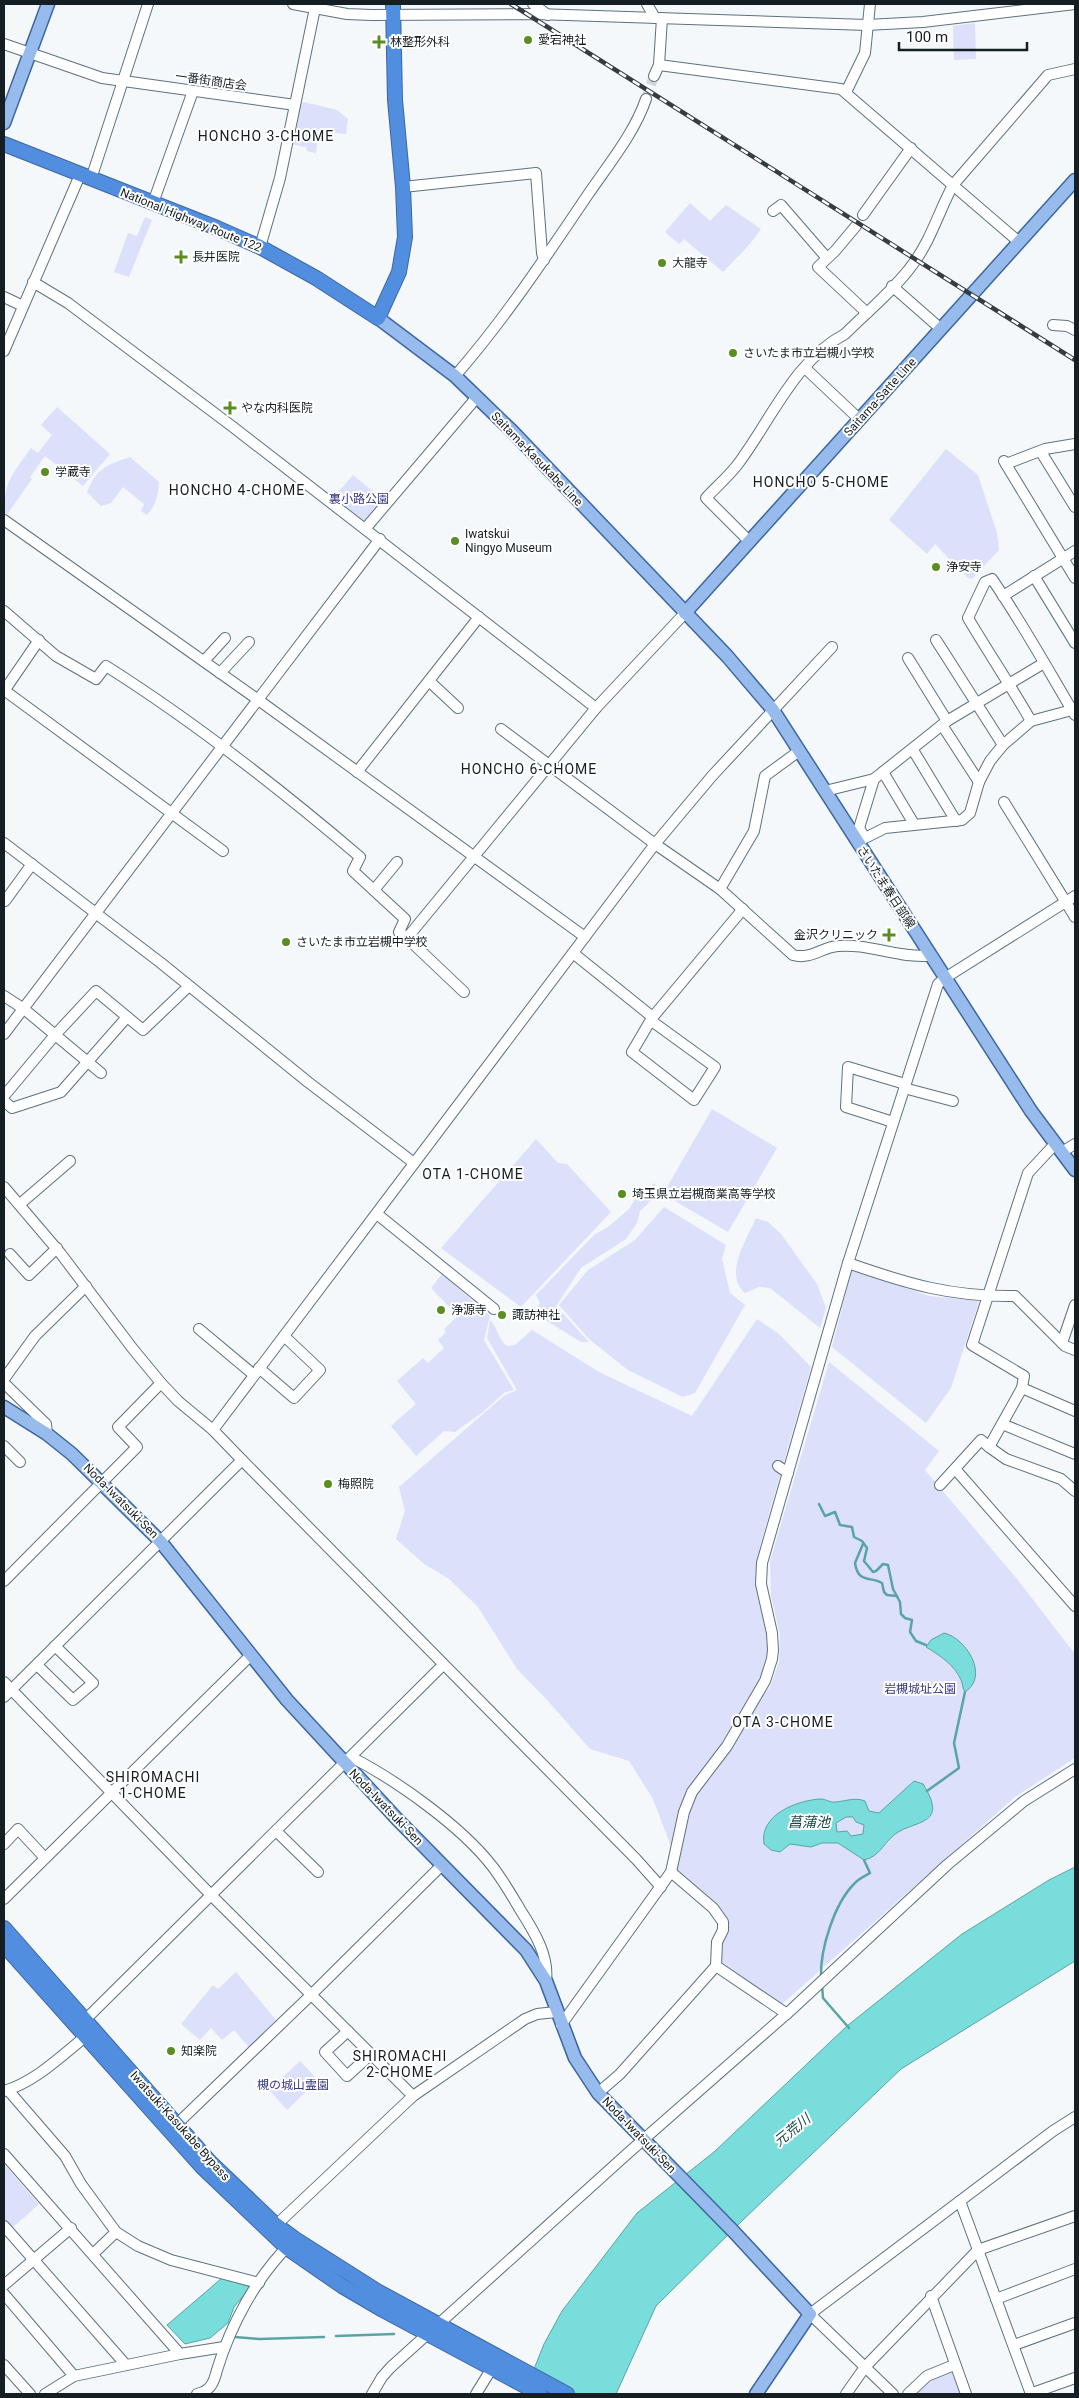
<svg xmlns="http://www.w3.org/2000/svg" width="1079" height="2398" viewBox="0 0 1079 2398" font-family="Roboto,'Noto Sans JP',sans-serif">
	<rect width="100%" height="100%" fill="#f4f8fb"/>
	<g fill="#dce0fa">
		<polygon points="975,23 976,59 954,60 953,26"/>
		<polygon points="304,102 337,110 348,119 346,134 318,131 316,153 307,151 306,147 291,144 300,104"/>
		<polygon points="690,203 710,221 726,205 761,229 750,244 723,272 684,239 679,244 665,232"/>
		<polygon points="145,217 152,220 129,277 114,272 128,233 137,236"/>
		<path d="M57,407l53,47 -27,32 -38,-30 -15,21 2,2 -26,37 -2,-1c0,-34 8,-40 27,-67l7,5 14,-18 -11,-10z"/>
		<polygon points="946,449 978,475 997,533 999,550 972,579 968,578 935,544 927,554 889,520"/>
		<path d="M130,457l29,25c-1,14 -3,23 -12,33l-6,-4 3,-7 -21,-17 -12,16 -10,3 -14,-14c10,-24 19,-27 43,-35z"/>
		<polygon points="353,475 383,500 365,522 334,497"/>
		<polygon points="712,1109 777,1148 728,1232 663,1194"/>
		<polygon points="536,1139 558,1163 567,1164 611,1212 521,1307 441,1248"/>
		<polygon points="655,1183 656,1196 640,1211 637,1223 626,1239 581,1268 556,1306 589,1342 581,1342 534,1313 540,1303 536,1295 594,1235 608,1227 629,1209 638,1195"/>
		<polygon points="664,1207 726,1245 722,1259 730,1293 745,1305 695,1393 683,1397 628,1370 589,1339 559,1305 588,1270 635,1240"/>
		<path d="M756,1218l12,4 13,12 36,50 9,24 -6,20 -50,-40 -11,-1 -14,6c-22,-19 2,-54 11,-75z"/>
		<polygon points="852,1269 929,1296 979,1301 951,1388 926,1423 832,1347"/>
		<polygon points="442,1274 490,1316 484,1340 514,1390 505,1392 483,1412 455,1432 444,1431 416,1456 391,1426 416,1404 397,1381 423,1358 428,1363 444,1348 438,1340 446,1332 444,1329 458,1316 431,1288"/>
		<path d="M757,1319l22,15 32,33 -51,179 -3,26 13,67 -1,18 -9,22 -16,28 -28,45 -28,37 -7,17 -9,43 -19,-50 -24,-38 -39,-12 -42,-48 -31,-32 -39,-62 -29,-28 -25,-15 -28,-25 9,-28 -6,-24 106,-92 12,-5 -30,-52 3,-18c9,9 6,16 17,26l8,-1 17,-15 67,42 93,44z"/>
		<polygon points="829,1362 939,1451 925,1470 1017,1579 1075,1654 1075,1758 1015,1797 780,2006 719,1966 720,1944 725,1929 675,1868 689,1809 698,1791 735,1743 755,1706 770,1687 779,1662 780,1635 771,1596 770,1561"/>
		<polygon points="236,1972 276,2020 249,2047 234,2030 222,2040 211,2028 200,2040 181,2024 213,1985 218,1989"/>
		<polygon points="300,2061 318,2080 287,2110 269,2090"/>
		<polygon points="4,2164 39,2204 11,2229 4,2221"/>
		<polygon points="947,2372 952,2372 960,2394 913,2394 926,2382"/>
	</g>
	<g fill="#79dddc" stroke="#5ba4a4" fill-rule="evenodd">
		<path d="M944,1633c22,5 46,43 21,59 -3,-4 -2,-8 -4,-12 -6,-15 -22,-25 -35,-33l5,-7z"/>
		<path d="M914,1781l9,3c27,43 -9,35 -29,51 -11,9 -15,22 -30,25l-26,-17h-16l-11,4 -21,-3 -10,8 -9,-2 -7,-6c-5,-29 33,-44 57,-45 5,0 9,4 15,3 10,-1 19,-5 29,-1l4,10 10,2zM846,1817h7l3,5 8,3 -1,9 -12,2 -4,-5 -10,1 -1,-9z"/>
		<polygon points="1075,1867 1075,1961 901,2069 744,2219 656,2306 616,2394 524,2394 544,2344 562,2311 637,2213 714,2152 847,2026 962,1934 1049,1880"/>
		<polygon points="222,2278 251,2287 234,2307 228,2323 210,2338 185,2344 167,2325"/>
	</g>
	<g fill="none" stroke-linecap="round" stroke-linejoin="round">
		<g stroke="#5ba4a4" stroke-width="2.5">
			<polyline points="819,1504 825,1516 835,1512 840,1525 852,1527 854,1537 862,1541 867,1548 864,1561 873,1572 876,1571 883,1564 888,1565 893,1589 900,1602 901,1614 905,1618 912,1620 910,1632 916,1641 926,1645"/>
			<path d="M863,1544l-8,19c3,21 16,13 27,20l2,9 3,3 10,1"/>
			<polyline points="927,1791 959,1768 954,1743 965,1692"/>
			<path d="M821,1977c-1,-27 13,-73 33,-93 4,-5 11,-8 16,-11l-6,-13"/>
			<polyline points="822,1985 823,1998 849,2028"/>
			<polyline points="336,2336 394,2334"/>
			<polyline points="235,2337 259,2339 324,2337"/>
		</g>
		<polyline stroke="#d3d7db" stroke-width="10" stroke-dasharray="10 5" stroke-linecap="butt" points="646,99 654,76"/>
		<defs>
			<g id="minor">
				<polyline points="293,4 347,14 372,15 536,14 867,25 923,22 1075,4"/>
				<polyline points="533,4 548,15"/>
				<polyline points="647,4 655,18"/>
				<polyline points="4,44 102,78 295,105"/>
				<polyline points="659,65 841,89 1019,242"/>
				<polyline points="654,76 659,65 662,18"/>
				<polyline points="846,92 865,53 870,4"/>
				<polyline points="91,179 148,4"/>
				<polyline points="403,187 536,173 542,253 544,260"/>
				<polyline points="153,203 193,91"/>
				<polyline points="773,211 781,205 826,257"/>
				<polyline points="863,215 911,148"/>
				<polyline points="856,226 835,251 818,267 867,313"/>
				<polyline points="260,247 280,178 315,8"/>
				<polyline points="33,282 68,303 233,427 596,708"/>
				<polyline points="892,286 941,329"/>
				<polyline points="4,297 23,306"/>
				<polyline points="1053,325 1067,326 1075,330"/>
				<polyline points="4,351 80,175"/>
				<polyline points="805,368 859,419"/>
				<path d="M455,376c49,-56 90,-118 132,-180 21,-31 47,-62 59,-97"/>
				<polyline points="1041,452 1075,507"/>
				<polyline points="1004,461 1075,578"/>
				<polyline points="1006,464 1045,449 1075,444"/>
				<polyline points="4,520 257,699 585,937"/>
				<polyline points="365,529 477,397"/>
				<path d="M749,541l-43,-43c10,-11 23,-22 32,-34 33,-44 57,-104 107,-130 22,-22 50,-45 68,-70 18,-24 26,-53 40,-79l95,-110 27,-6"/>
				<polyline points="1034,576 1075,643"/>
				<polyline points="1003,596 1075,551"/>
				<path d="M4,611l52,45 40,23 10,-13c90,57 173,122 254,191l-7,14 52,48 -6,13 8,6"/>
				<polyline points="936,640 1003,745"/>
				<polyline points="908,658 947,721"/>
				<polyline points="204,661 225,638"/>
				<path d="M1044,663l-97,58 -73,58 -15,49 6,10 20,-10 77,-8 8,-7 9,-31 11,-21 13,-16 28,-24c-20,-35 -43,-69 -63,-103l17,-36 7,-3c29,42 54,87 80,131l3,5"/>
				<polyline points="220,673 249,642"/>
				<polyline points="429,681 458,708"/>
				<polyline points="4,690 223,851"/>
				<polyline points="4,691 39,640"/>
				<polyline points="1031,721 1072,710"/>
				<polyline points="942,725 979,782"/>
				<path d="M501,729l154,115 65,45 73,66c18,5 29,-8 45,-9 22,-2 42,5 63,8 10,2 21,2 31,2"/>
				<polyline points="913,750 956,821"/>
				<polyline points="357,772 479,617"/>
				<polyline points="883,772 914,824"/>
				<polyline points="825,791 874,779"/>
				<polyline points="1004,802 1075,917"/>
				<polyline points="4,843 161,963 308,1082 414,1163"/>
				<polyline points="720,889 754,831 765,776 799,751"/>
				<polyline points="374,890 397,862"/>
				<polyline points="5,901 32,864"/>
				<polyline points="573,953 650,1015 653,1022 715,1067 694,1100 632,1052 652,1018 743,909"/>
				<polyline points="464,992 407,938 596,708 685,613"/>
				<polyline points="4,996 24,1009 101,1073"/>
				<polyline points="4,1034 380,539"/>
				<polyline points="904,1088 953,1101"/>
				<polyline points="4,1096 55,1035 96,991 143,1030 189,986"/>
				<polyline points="4,1101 12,1108 61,1092 127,1017"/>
				<polyline points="893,1122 846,1107 848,1067 905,1084"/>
				<polyline points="1062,1152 1075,1144"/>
				<polyline points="4,1187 61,1254 133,1349 161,1383 178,1401 213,1430 242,1460 636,1859 661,1887"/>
				<polyline points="20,1204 70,1161"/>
				<polyline points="377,1214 494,1309"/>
				<polyline points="10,1254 29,1275 57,1248"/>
				<path d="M848,1263c60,21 103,34 167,33l50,50 10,4"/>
				<polyline points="199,1329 254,1375"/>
				<polyline points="1062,1343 1075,1305"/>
				<polyline points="259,1368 294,1398 320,1370 284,1336"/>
				<polyline points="4,1379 35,1336 86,1286"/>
				<polyline points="4,1383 46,1424 47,1434"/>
				<polyline points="1022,1388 1075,1411"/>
				<polyline points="1002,1424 1075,1454"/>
				<polyline points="213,1430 655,844 712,776 832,647"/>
				<polyline points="4,1446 20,1462"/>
				<polyline points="989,1447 1006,1459 1061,1479 1075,1491"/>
				<polyline points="778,1466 788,1473"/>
				<polyline points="956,1470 1075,1606"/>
				<polyline points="940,1485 981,1440 989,1447 1022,1388 1024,1376 972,1345 1028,1173 1055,1144"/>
				<polyline points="4,1581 137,1447 118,1427 161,1383"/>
				<polyline points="37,1665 73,1700 93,1683 55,1646"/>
				<polyline points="4,1682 211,1895 413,2096"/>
				<polyline points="4,1697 242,1460"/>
				<path d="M351,1757c45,23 110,69 141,109 11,14 20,30 29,45 14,22 28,45 25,70"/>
				<polyline points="276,1831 318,1872"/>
				<polyline points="4,1844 18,1829 45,1858"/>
				<polyline points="4,1899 251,1655"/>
				<polyline points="716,1966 787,2014"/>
				<polyline points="86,2019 443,1665"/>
				<polyline points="561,2025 671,1872 684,1812 692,1792 727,1746 765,1681 772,1659 773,1650 772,1633 761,1584 762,1563 848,1263 938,984 945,978 1075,896"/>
				<polyline points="348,2031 325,2052 347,2076 371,2054"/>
				<polyline points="8,2090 65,2156 81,2184 116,2232 138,2246 171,2260 259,2283"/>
				<path d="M4,2091c31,-9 56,-34 81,-54"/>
				<polyline points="598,2093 620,2074 716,1966 717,1942 723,1930 723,1922 713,1908 671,1872"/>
				<polyline points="177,2124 312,1994 442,1865"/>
				<polyline points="4,2154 180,2354"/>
				<polyline points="960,2201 1031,2394"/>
				<polyline points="4,2226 126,2365"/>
				<polyline points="272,2229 413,2096 525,2019 537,2014 556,2012"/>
				<polyline points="93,2254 116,2232"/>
				<polyline points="4,2285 71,2228"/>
				<polyline points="4,2294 74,2376"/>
				<polyline points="931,2296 966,2394"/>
				<polyline points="996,2299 1075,2269"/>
				<polyline points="1014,2345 1075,2323"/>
				<polyline points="4,2365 30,2394"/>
				<polyline points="45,2394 74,2376 180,2354 224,2347"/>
				<path d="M197,2394c14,-3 17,-12 20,-24 14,-46 39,-92 73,-126"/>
				<polyline points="372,2394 382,2377 391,2367 627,2154 791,2010 947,1865 1024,1801 1075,1769"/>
				<polyline points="476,2394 492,2368"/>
				<polyline points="846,2394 865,2367 978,2250 1075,2216"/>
				<polyline points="893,2394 810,2314 1053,2131 1075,2117"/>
				<polyline points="908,2394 927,2376 954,2365"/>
				<polyline points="1030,2394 1075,2378"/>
			</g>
			<g id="major">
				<polyline points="4,123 48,4"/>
				<polyline points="378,318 455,376 512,431 727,656 773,710 1031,1111 1075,1170"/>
				<polyline points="685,613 1075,180"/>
				<polyline points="4,1407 47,1434 72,1454 160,1541 287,1700 397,1819 526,1950 546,1981 575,2058 598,2093 734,2232 810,2314 756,2394"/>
			</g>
			<g id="highway">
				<polyline points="4,144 217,228 260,247 316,278 378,318 399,272 405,237 403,187 395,100 393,4"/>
				<polyline points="4,1928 210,2162 276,2225 295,2239 377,2291 567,2394"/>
				<polyline points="4,1945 202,2167 287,2248 342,2286 383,2310 540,2394"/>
			</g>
		</defs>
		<use href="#minor" stroke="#5d727f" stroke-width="12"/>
		<use href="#major" stroke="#3d679e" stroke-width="15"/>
		<use href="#highway" stroke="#3d679e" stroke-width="16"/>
		<use href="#minor" stroke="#fff" stroke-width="10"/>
		<use href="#major" stroke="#97bbec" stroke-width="12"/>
		<use href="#highway" stroke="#528ee0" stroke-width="14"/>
		<defs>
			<polyline id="rail" points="511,4 1075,360"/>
		</defs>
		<use href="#rail" stroke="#353d42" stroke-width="4.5"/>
		<use href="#rail" stroke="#fff" stroke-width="2.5" stroke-dasharray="8" stroke-linecap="butt"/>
	</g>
	<g fill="#5b8d23" stroke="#fff" stroke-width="2">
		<circle cx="528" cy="40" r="5"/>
		<path d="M376.5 34.5h5v5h5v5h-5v5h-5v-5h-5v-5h5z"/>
		<path d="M178.5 249.5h5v5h5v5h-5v5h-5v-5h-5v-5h5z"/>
		<circle cx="662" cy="263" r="5"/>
		<circle cx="733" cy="353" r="5"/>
		<path d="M227.5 400.5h5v5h5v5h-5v5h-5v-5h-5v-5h5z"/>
		<circle cx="45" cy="472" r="5"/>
		<circle cx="455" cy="541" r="5"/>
		<circle cx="936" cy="567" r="5"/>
		<path d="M886.5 927.5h5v5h5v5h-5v5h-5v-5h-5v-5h5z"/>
		<circle cx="286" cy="942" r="5"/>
		<circle cx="622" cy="1194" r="5"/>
		<circle cx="441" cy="1310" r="5"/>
		<circle cx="502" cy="1315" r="5"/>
		<circle cx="328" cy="1484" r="5"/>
		<circle cx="171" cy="2051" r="5"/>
	</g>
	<g text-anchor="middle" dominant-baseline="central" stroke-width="4" stroke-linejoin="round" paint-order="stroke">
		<g font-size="12" fill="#151e23" stroke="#fff" text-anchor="start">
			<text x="538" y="40">愛宕神社</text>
			<text x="390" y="42">林整形外科</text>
			<text x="192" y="257">長井医院</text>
			<text x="672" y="263">大龍寺</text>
			<text x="743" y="353">さいたま市立岩槻小学校</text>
			<text x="241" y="408">やな内科医院</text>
			<text x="55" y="472">学蔵寺</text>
			<text x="465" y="534">Iwatskui<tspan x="465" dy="14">Ningyo Museum</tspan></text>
			<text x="946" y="567">浄安寺</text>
			<text x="878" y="935" text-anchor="end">金沢クリニック</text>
			<text x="296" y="942">さいたま市立岩槻中学校</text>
			<text x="632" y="1194">埼玉県立岩槻商業高等学校</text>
			<text x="451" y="1310">浄源寺</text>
			<text x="512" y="1315">諏訪神社</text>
			<text x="338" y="1484">梅照院</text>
			<text x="181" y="2051">知楽院</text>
		</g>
		<g font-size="12" fill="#151e23" stroke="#fff">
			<text transform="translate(211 81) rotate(8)">一番街商店会</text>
			<text transform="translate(191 220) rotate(22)">National Highway Route 122</text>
			<text transform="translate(880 397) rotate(-48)">Saitama-Satte Line</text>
			<text transform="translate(537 459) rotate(46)">Saitama-Kasukabe Line</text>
			<text transform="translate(886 887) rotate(57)">さいたま春日部線</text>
			<text transform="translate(121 1501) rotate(45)">Noda-Iwatsuki-Sen</text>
			<text transform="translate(386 1807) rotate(46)">Noda-Iwatsuki-Sen</text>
			<text transform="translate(180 2126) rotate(48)">Iwatsuki-Kasukabe Bypass</text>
			<text transform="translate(639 2135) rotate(46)">Noda-Iwatsuki-Sen</text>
		</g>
		<g font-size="12" fill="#373985" stroke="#fff">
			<text x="359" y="499">裏小路公園</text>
			<text x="920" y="1689">岩槻城址公園</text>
			<text x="293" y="2085">槻の城山霊園</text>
		</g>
		<g font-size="14" letter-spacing="1" fill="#151e23" stroke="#fff">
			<text x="266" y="136">HONCHO 3-CHOME</text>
			<text x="821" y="482">HONCHO 5-CHOME</text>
			<text x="237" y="490">HONCHO 4-CHOME</text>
			<text x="529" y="769">HONCHO 6-CHOME</text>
			<text x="473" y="1174">OTA 1-CHOME</text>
			<text x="783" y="1722">OTA 3-CHOME</text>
			<text x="153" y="1777">SHIROMACHI<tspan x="153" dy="16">1-CHOME</tspan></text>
			<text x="400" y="2056">SHIROMACHI<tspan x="400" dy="16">2-CHOME</tspan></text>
		</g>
		<g font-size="14" font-style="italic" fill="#184746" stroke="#fff">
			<text x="809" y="1822">菖蒲池</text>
			<text transform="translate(792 2130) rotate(-39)">元荒川</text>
		</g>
	</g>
	<rect width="1079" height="2398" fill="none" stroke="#151e23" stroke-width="10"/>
	<path d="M899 42v8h128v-8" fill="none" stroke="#151e23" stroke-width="2.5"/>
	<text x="906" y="42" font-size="15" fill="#151e23" stroke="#ffffff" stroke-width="4" paint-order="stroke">100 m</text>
</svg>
